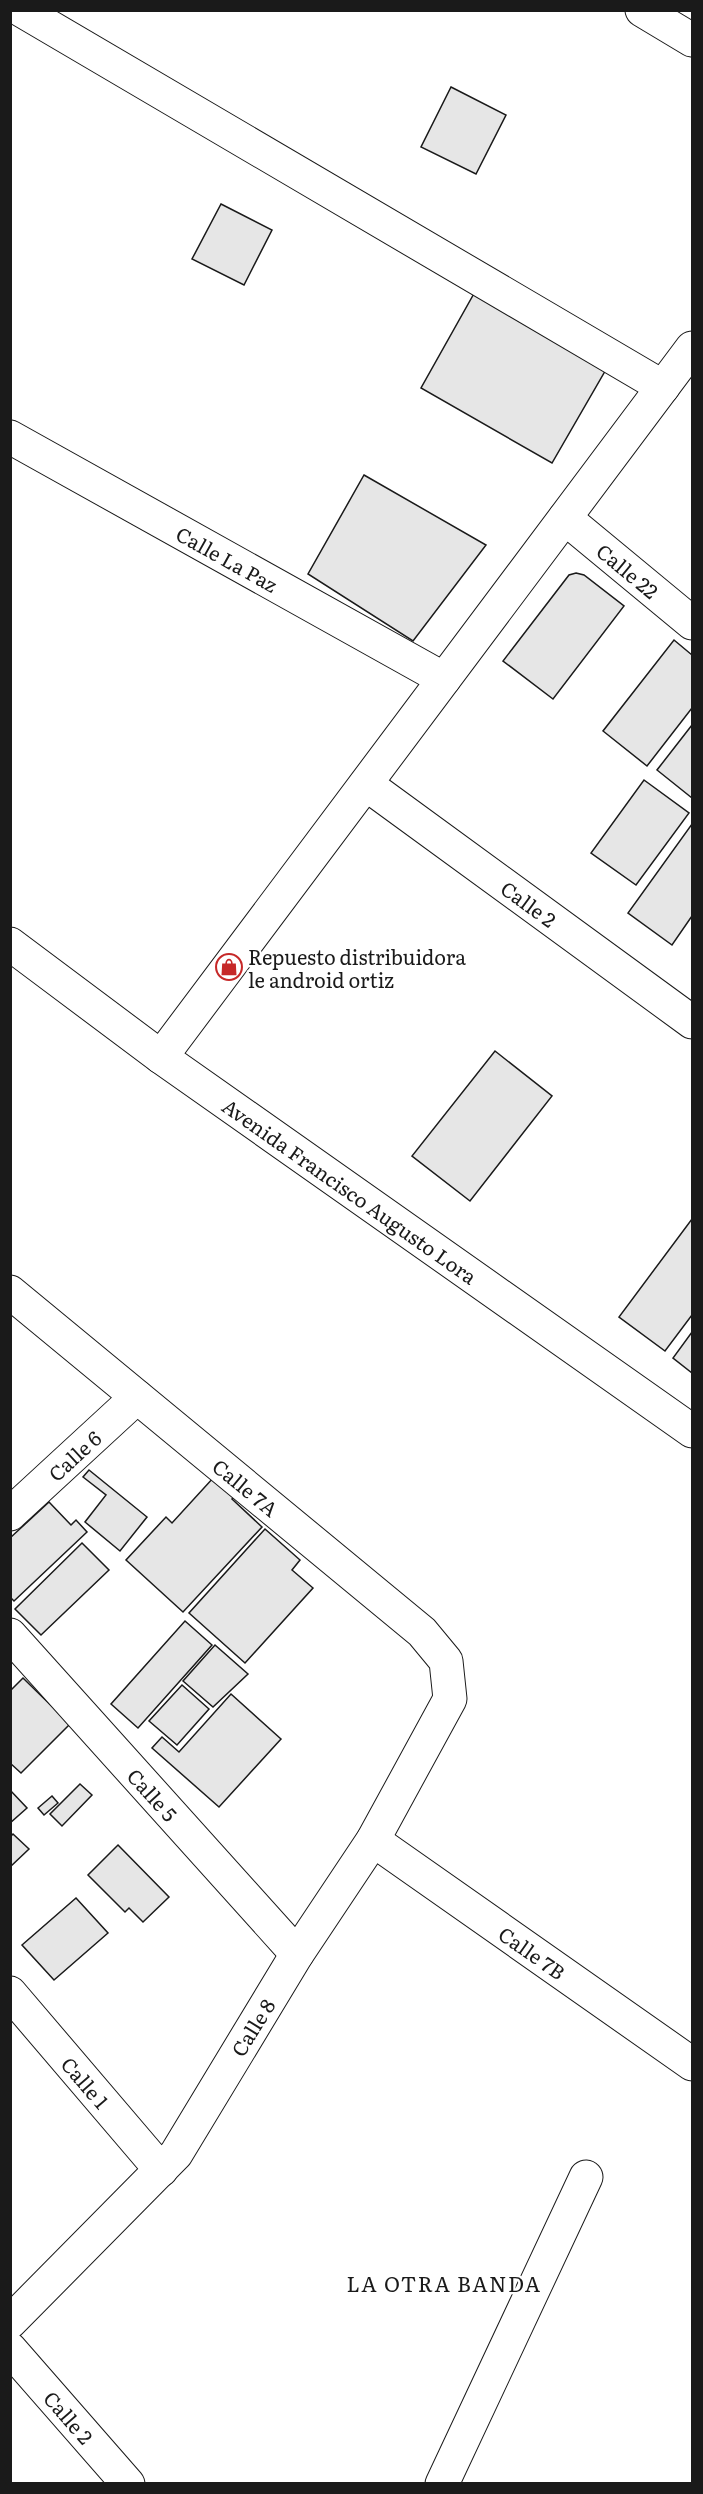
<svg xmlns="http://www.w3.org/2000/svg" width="703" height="2494" viewBox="0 0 703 2494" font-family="Literata,serif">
	<rect width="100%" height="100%" fill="#fff"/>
	<g fill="#e6e6e6" stroke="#1a1a1a" stroke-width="1.5">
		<polygon points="451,87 506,115 476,174 421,147"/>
		<polygon points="221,204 272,230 244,285 192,259"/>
		<polygon points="476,290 608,366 552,463 421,388"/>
		<polygon points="364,475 486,545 413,641 308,574"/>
		<polygon points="576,573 584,575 624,606 553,699 503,661 569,575"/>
		<polygon points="674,640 692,655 692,708 647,766 603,731"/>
		<polygon points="692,725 692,798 657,770"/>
		<polygon points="644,780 689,813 636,885 591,853"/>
		<polygon points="692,824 692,916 672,945 628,913"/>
		<polygon points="495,1051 552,1096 470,1201 412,1156"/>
		<polygon points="692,1219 692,1315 665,1351 619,1317"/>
		<polygon points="692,1332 692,1373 673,1358"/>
		<polygon points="89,1470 147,1517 120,1551 85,1522 106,1495 83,1477"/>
		<polygon points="214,1477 235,1496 232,1499 262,1527 183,1612 126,1560 166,1517 172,1523"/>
		<polygon points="49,1502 71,1525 76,1520 87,1532 14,1601 10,1597 10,1538"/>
		<polygon points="265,1529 300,1560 292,1570 313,1588 245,1663 189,1613"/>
		<polygon points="82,1543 109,1570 41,1635 15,1609"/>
		<polygon points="185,1621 212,1645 138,1728 111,1704"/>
		<polygon points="215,1645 248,1674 213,1707 183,1681"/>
		<polygon points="23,1678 70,1724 21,1773 10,1763 10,1691"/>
		<polygon points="182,1685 209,1709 177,1745 149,1721"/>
		<polygon points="231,1694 281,1739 219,1807 152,1748 162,1737 179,1752"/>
		<polygon points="80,1784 92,1795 62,1826 50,1814"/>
		<polygon points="10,1790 27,1808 10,1823"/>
		<polygon points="52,1796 58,1803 44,1815 38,1808"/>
		<polygon points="13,1834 29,1849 10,1867 10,1837"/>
		<polygon points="118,1845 169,1897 143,1922 129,1908 125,1912 88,1875"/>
		<polygon points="76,1898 108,1933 54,1980 22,1945"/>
	</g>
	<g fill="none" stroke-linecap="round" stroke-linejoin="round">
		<defs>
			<g id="street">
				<polyline points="21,10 663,387"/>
				<polyline points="642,10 692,40"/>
				<path id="s1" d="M10,437l434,242"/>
				<path id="s2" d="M565,518l127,105"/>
				<path id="s3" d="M366,784l326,238"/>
				<path id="s4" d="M10,944l151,113 531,374"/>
				<polyline points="161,1057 692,348"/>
				<path id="s5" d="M10,1292l412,340 24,29 4,38 -77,141 -76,114 -121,200 -166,168"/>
				<path id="s6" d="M10,1514l127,-117"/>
				<path id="s7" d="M10,1635l287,319"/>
				<path id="s8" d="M373,1840l319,224"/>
				<path id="s9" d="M10,1993l151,177"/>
				<path id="s10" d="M10,2349l118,135"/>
				<polyline points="442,2484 586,2177"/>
			</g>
		</defs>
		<use href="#street" stroke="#1a1a1a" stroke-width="35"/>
		<use href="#street" stroke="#fff" stroke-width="33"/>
	</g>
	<defs>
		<symbol id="shop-ring" viewBox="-11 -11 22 22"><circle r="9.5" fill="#fff" stroke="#c62828" stroke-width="1.5"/><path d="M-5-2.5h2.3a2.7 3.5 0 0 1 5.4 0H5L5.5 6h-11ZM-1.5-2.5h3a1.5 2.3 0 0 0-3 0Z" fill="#c62828"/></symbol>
	</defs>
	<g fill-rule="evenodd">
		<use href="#shop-ring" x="214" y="952" width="30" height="30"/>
	</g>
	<g text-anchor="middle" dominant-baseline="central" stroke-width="4.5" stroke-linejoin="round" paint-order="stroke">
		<g font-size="20" fill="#1a1a1a" stroke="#fff">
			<text stroke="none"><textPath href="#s1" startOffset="249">Calle La Paz</textPath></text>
			<text stroke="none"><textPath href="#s2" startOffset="82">Calle 22</textPath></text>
			<text stroke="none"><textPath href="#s3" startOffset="202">Calle 2</textPath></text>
			<text stroke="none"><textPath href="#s4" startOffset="420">Avenida Francisco Augusto Lora</textPath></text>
			<text stroke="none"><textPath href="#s6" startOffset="87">Calle 6</textPath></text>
			<text stroke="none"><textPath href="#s5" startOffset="306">Calle 7A</textPath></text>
			<text stroke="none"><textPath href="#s7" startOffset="214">Calle 5</textPath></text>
			<text stroke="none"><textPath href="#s8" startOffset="195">Calle 7B</textPath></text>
			<text transform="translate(252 2027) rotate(-58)">Calle 8</text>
			<text stroke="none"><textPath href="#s9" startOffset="117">Calle 1</textPath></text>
			<text stroke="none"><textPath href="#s10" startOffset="90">Calle 2</textPath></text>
		</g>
		<g font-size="20" fill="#1a1a1a" stroke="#fff" text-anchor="start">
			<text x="248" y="956">Repuesto distribuidora<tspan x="248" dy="23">le android ortiz</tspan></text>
		</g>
		<g font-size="21" letter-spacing="1.5" fill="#1a1a1a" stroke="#fff">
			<text x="444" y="2282">LA OTRA BANDA</text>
		</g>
	</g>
	<rect width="703" height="2494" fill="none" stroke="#1a1a1a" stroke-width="24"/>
</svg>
